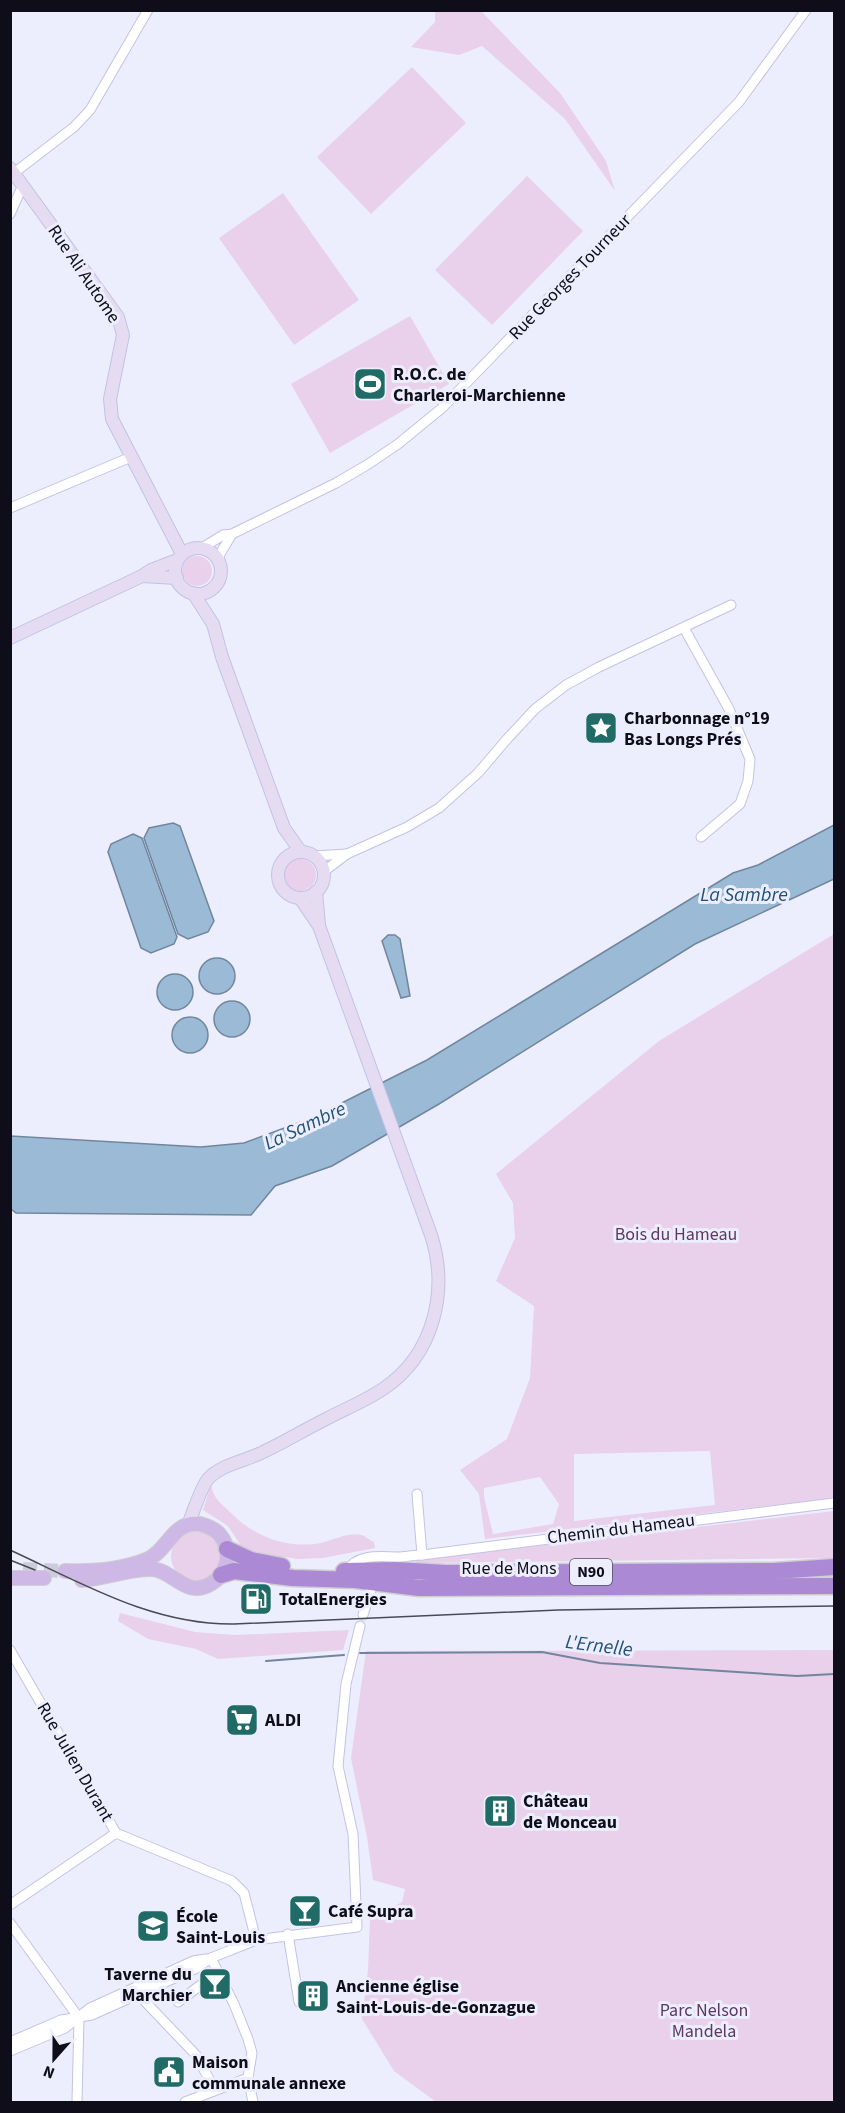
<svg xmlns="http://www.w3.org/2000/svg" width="845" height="2113" viewBox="0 0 845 2113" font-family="'Source Sans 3',sans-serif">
	<rect width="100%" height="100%" fill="#edeefd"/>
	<g fill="#e9d0eb" fill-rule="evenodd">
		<polygon points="435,11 481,11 560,93 606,161 615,191 565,119 482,46 459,55 411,47 435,22"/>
		<polygon points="412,67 466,123 371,214 317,157"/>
		<polygon points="527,176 583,231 492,325 435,270"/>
		<polygon points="283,193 359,300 294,345 219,238"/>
		<polygon points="410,316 449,384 330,453 291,384"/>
		<circle cx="197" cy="571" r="15"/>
		<circle cx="300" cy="875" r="16"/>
		<path d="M834,934v564l-349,41 -6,-45 -19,-24 47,-31 23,-61 4,-72 -38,-25 19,-43 -2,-35 -17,-29 163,-133zM710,1451l5,54 -141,16v-67zM540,1477l19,27 -6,20 -60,10 -9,-37v-9z"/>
		<path d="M211,1485c3,15 10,18 21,29 23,23 56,35 89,29 13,-3 27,-11 41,-8 3,1 8,5 12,7l1,6 -52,10 -26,1 -37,-6 -19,-7 -13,-20 -25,-16z"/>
		<polygon points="834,1511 834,1558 416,1563 416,1560"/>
		<circle cx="196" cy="1556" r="25"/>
		<polygon points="120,1613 195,1632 235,1635 349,1630 343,1650 218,1659 196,1649 148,1639 118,1621"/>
		<polygon points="834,1650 834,2102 436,2102 394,2071 362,2019 368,1970 370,1919 402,1902 405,1889 373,1880 367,1837 351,1758 366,1651"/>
	</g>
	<g fill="#9bbad6" stroke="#71869d" stroke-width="1.5">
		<polygon points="173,823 180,826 214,921 208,932 188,939 178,934 144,838 149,828"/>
		<polygon points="834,825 834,879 695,944 439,1104 332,1166 275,1186 251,1215 16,1213 11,1209 11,1136 201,1147 244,1143 314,1117 427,1060 733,873 758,865"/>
		<polygon points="133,834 142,838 177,937 174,944 151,953 141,948 108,852 111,844"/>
		<polygon points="388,935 395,935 400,939 410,996 401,998 382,941"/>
		<circle cx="217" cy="976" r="18"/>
		<circle cx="175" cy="992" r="18"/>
		<circle cx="232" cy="1019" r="18"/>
		<circle cx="190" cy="1035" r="18"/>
	</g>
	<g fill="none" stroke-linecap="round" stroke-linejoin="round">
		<g stroke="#71869d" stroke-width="2">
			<polyline points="360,1653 542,1652 600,1663 797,1676 834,1674"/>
			<polyline points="266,1661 344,1655"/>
		</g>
		<polyline stroke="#ccccdb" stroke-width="14" stroke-dasharray="14 7" stroke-linecap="butt" points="23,1569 65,1571"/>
		<defs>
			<g id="street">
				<polyline points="14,173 74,127 90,110 148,10"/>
				<polyline points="10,214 23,185"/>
				<polyline points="10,508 131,457"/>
				<polyline points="202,548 223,535 232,534 336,483 367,465 398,444 442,408 739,102 806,10"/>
				<polyline points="218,561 220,554 232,534"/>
				<polyline points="684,628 729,709 750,759 748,781 740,804 701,837"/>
				<polyline points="313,856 347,854"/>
				<polyline points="323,872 347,854 407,827 439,808 478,773 508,738 535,709 566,685 599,667 731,605"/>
				<polyline points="417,1494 422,1555"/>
				<path d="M347,1571c9,-17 33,-15 50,-14 8,0 17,-2 25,-2l412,-52"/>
				<polyline points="363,1615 374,1580"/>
				<polyline points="10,1650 116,1833 232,1881 244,1893 256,1940"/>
				<polyline points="10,1905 116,1833"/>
				<polyline points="10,1923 79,2018"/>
				<polyline points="288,1934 299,2002"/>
				<polyline points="211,1958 234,2004 248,2039 252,2053 248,2078 253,2102"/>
				<polyline points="134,1990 196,2055 215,2090"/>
				<polyline points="178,2002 218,1972"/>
				<polyline points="10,2042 61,2020 92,2015 195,1969 211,1958 256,1940 357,1927 353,1834 338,1766 346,1684 360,1626"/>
				<polyline points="10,2051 65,2028 90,2008 193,1961 206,1959"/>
				<polyline points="77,2102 79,2018"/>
				<polyline points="185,2102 248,2078"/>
			</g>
			<g id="secondary">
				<polyline points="10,168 118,317 123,335 110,399 112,419 182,554"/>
				<circle cx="198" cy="571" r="23"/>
				<polyline points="142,576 177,578"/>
				<polyline points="193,593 213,624 222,657 284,828 301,852"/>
				<polyline points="10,638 142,576 151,570 177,560"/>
				<circle cx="301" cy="875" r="23"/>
				<polyline points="316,892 319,925"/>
				<path d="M188,1525c5,-12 13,-38 20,-46 12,-14 37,-18 53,-26 22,-10 43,-23 65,-34 19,-10 39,-18 57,-30 51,-34 66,-98 48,-154l-112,-309 -19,-28"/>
			</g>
			<g id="primary">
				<path d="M65,1571c26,1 56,-1 81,-11 22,-8 26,-40 54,-36 8,2 15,5 20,11 6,7 8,16 7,26 -2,9 -7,17 -15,22 -27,17 -38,-14 -62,-14 -20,0 -46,9 -68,11"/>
				<polyline points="10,1578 44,1578"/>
			</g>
			<g id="highway">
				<polyline points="227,1549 251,1560 282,1566"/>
				<polyline points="344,1571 395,1570 446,1573 774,1571 834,1567"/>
				<polyline points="221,1575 234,1571 293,1578 355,1580 419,1588 834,1586"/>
			</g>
		</defs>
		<use href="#street" stroke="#c2c2e6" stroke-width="11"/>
		<use href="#secondary" stroke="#c2c2e6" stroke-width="14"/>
		<use href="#primary" stroke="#cfcfd1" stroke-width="16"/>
		<use href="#highway" stroke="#cfcfd1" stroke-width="19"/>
		<use href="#street" stroke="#fff" stroke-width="9"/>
		<use href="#secondary" stroke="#e6dcf2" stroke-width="12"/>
		<use href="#primary" stroke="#cdb8e6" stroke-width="14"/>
		<use href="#highway" stroke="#ab89d5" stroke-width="16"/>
		<g stroke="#4a4956" stroke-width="1.5">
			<path d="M10,1550c72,33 142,75 224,74l324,-14 276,-4"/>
			<polyline points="10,1560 35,1570"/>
		</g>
	</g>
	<defs>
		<symbol id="stadium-square" viewBox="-11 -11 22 22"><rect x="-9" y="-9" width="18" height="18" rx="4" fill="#216b66" stroke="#edeefd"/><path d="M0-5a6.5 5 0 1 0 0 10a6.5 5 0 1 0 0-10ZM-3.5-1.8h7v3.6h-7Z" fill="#fff"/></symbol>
		<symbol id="sight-square" viewBox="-11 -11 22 22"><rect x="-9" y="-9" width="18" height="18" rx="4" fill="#216b66" stroke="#edeefd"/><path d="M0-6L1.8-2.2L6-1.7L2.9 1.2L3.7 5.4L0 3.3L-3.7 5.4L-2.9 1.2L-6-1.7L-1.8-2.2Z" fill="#fff"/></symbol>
		<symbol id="fuel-square" viewBox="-11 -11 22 22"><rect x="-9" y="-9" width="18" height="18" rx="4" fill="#216b66" stroke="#edeefd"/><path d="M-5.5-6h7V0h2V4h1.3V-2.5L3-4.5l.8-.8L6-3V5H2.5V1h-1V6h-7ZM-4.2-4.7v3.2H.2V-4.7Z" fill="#fff"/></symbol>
		<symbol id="supermarket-square" viewBox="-11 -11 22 22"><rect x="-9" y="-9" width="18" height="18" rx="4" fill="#216b66" stroke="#edeefd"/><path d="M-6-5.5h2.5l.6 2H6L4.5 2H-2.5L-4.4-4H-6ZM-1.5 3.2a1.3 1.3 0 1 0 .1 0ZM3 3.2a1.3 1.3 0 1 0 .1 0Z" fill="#fff"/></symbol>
		<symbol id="building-square" viewBox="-11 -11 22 22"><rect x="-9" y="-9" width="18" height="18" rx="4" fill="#216b66" stroke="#edeefd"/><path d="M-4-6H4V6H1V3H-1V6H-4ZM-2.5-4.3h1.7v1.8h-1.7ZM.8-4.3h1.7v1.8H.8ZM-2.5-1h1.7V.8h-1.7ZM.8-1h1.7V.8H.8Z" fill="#fff"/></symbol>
		<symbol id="bar-square" viewBox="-11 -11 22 22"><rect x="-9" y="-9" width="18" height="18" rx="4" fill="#216b66" stroke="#edeefd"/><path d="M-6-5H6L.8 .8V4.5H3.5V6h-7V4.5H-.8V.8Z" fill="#fff"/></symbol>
		<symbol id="school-square" viewBox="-11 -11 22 22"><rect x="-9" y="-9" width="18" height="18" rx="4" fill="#216b66" stroke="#edeefd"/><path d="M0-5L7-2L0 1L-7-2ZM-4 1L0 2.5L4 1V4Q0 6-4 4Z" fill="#fff"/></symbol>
		<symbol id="civic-square" viewBox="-11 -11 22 22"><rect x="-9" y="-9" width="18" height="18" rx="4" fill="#216b66" stroke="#edeefd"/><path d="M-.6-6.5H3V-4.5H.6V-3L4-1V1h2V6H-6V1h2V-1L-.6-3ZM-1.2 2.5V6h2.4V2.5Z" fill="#fff"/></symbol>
	</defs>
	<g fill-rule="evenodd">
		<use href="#stadium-square" x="351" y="365" width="38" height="38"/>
		<use href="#sight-square" x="582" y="709" width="38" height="38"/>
		<use href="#fuel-square" x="237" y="1580" width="38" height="38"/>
		<use href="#supermarket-square" x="223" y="1701" width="38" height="38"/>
		<use href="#building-square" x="481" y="1792" width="38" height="38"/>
		<use href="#bar-square" x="286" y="1892" width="38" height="38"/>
		<use href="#school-square" x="134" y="1907" width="38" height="38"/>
		<use href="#bar-square" x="196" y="1965" width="38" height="38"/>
		<use href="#building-square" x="294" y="1977" width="38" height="38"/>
		<use href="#civic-square" x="150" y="2053" width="38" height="38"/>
	</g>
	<g text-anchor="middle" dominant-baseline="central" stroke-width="6" stroke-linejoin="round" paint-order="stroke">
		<rect fill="#edeefd" stroke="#51505d" stroke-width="1.5" x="570" y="1559" width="42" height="26" rx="4.5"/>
		<g font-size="16" font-weight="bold" fill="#0e0d19">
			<text x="591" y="1572">N90</text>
		</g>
		<g font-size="18" fill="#0e0d19" stroke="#edeefd">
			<text transform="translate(84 274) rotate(56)">Rue Ali Autome</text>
			<text transform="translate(570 277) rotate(-46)">Rue Georges Tourneur</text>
			<text transform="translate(621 1529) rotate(-7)">Chemin du Hameau</text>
			<text x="509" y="1568">Rue de Mons</text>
			<text transform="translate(75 1762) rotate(60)">Rue Julien Durant</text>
		</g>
		<g font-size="18" font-weight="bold" fill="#0e0d19" stroke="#edeefd" text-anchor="start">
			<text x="393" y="374">R.O.C. de<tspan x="393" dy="21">Charleroi-Marchienne</tspan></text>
			<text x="624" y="718">Charbonnage n°19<tspan x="624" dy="21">Bas Longs Prés</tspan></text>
			<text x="279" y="1599">TotalEnergies</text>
			<text x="265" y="1720">ALDI</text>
			<text x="523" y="1801">Château<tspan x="523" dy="21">de Monceau</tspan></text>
			<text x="328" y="1911">Café Supra</text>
			<text x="176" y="1916">École<tspan x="176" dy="21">Saint-Louis</tspan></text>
			<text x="192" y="1974" text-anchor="end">Taverne du<tspan x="192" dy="21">Marchier</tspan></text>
			<text x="336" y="1986">Ancienne église<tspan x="336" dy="21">Saint-Louis-de-Gonzague</tspan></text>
			<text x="192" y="2062">Maison<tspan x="192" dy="21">communale annexe</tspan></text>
		</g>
		<g font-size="18" fill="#5e3862" stroke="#edeefd">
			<text x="676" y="1234">Bois du Hameau</text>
			<text x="704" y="2010">Parc Nelson<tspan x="704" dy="21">Mandela</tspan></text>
		</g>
		<g font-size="20" font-style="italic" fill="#215178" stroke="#edeefd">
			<text x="744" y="895">La Sambre</text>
			<text transform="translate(305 1126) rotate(-25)">La Sambre</text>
			<text transform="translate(599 1646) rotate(7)">L'Ernelle</text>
		</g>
	</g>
	<rect width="845" height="2113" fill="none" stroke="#0e0d19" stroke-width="24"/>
	<g transform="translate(54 2059) rotate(201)" stroke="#edeefd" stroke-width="4.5" paint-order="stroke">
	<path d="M0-4.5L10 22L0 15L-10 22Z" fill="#0e0d19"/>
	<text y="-9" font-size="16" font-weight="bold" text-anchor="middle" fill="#0e0d19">N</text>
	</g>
</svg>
